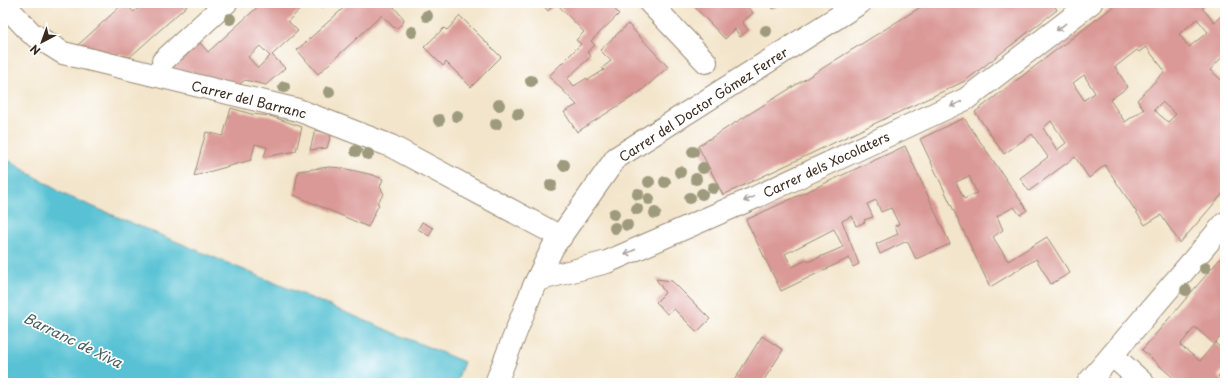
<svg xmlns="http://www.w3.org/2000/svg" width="1228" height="386" viewBox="0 0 1228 386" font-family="'Playpen Sans',sans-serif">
	<rect width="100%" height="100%" fill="#fff"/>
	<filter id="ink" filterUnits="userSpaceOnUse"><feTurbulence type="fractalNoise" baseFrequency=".025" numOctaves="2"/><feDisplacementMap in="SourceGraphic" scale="8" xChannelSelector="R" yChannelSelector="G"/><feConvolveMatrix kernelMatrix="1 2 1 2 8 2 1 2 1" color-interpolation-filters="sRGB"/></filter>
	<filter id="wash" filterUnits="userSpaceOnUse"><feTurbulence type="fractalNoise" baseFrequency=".012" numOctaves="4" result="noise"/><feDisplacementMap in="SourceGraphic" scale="16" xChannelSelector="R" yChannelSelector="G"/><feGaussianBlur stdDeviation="0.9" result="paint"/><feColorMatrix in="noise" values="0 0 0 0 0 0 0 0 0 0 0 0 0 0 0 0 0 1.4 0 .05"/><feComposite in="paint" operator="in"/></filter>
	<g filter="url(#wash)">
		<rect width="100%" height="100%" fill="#f3e5cb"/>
		<polygon fill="#58c2d4" stroke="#4a7679" points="3,157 65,195 464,362 456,383 14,383 3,378"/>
		<g id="blocks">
			<g fill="#da9996" fill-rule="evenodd">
				<polygon points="124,3 134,12 143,3 190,3 130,57 78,45"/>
				<path d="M262,3h45l-19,18 10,10 -26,24 13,13 -19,17 -21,-5 -8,6 -65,-18 28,-25 8,9zM260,46l10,10 -12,12 -10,-11z"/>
				<polygon points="317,3 328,3 322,8"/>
				<polygon points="349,3 396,3 393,6 404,19 403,23 397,28 393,27 382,15 318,74 297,50"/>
				<polygon points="541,3 609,3 619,14 591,41 595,45 587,52 591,56 567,79 574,86 587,78 588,80 604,70 602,68 611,61 600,50 628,24 668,67 640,92 577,132 564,112 577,105 549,76 581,44 576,40 584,32 556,3 548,11"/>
				<polygon points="691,3 744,3 753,13 742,22 748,30 740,37 735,29 725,39"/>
				<polygon points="767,3 783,3 773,9"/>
				<polygon points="927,3 1053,3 1057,10 965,81 723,195 698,146"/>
				<path d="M1118,3h90l-6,5 12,14 11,-9v41l-15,16 15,13v108l-45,52 -19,-28 -16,10 -40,-60 -16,13 -14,-21 -46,34 -9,-13 28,-21 -16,-23 -28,20 -29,-42zM1197,19l11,13 -19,15 -10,-13zM1146,47l19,24 -28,29 7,9 -19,13 -15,-22 18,-13 -13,-20 22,-17 2,2zM1084,75l11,18 -11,7 -11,-17zM1162,102l14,12 -8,8 -14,-12zM1051,121l15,22 -9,7 -14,-22z"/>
				<polygon points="460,16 501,57 471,87 446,62 443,66 424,47 444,28 447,30"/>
				<polygon points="231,108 251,114 270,116 302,127 296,151 264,157 267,147 255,144 251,160 194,176 206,132 223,136"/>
				<path d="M964,118l63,92 -7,5 -6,-8 -17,9 6,14 -10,7 15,24 39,-24 23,36 -19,11 -15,-25 -46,28 -70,-148zM969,176l8,17 -13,6 -8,-17z"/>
				<polygon points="315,130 331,134 327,148 310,150"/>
				<path d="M905,146l45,98 -34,15 -9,-18 -27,13 -4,-10 22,-10 -3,-8 4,-2 -8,-16 -10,4 -5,-12 -9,4 6,13 -9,3 1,2 -9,4 -4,-10 -10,5 17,43 -6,3 -4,-9 -68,33 -35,-71zM834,229l9,18 -35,15 -1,-2 -15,7 -7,-13z"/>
				<polygon points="329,167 342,168 373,175 383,179 380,187 384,194 377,203 379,204 368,227 294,195 298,171"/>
				<polygon points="422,222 433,228 429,236 418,229"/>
				<path d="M1225,253v81l-1,-1 -9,10 9,7 1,-1v19l-7,8 7,7h-46l-37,-33zM1195,327l19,17 -14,17 -20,-16z"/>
				<polygon points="656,279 672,281 710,319 697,332 674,309 667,314 656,302 665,293"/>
				<polygon points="762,336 783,350 762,383 741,383 735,379"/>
			</g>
		</g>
	</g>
	<g filter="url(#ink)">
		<use href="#blocks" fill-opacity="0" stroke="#978874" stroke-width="1"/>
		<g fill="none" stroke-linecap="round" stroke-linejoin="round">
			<defs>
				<g id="minor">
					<polyline points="3,3 31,33 63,53 298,110 391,146 561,237"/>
					<polyline points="650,3 706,62"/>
					<polyline points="163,61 226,3"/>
					<polyline points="537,280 607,262 756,197 966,99 1091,3"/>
					<polyline points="1112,355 1143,383"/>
					<polyline points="1088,383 1225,223"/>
				</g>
				<polyline id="tertiary" points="496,383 533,288 553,247 616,158 860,3"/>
			</defs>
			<use href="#minor" stroke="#978874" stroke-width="24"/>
			<use href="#tertiary" stroke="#978874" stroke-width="24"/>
			<use href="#minor" stroke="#fff" stroke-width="22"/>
			<use href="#tertiary" stroke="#fff" stroke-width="22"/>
		</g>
		<g fill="#9e9a7d">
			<circle cx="427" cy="16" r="6"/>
			<circle cx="230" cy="19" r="6"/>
			<circle cx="766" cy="31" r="6"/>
			<circle cx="412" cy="32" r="6"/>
			<circle cx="531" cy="81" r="6"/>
			<circle cx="284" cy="87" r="6"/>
			<circle cx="329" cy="92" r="6"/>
			<circle cx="499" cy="105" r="6"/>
			<circle cx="518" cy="114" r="6"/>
			<circle cx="457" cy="116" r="6"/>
			<circle cx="439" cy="120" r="6"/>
			<circle cx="496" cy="124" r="6"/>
			<circle cx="356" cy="151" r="6"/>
			<circle cx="693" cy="152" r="6"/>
			<circle cx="368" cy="154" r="6"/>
			<circle cx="564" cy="165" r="6"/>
			<circle cx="703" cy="168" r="6"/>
			<circle cx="680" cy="172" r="6"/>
			<circle cx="696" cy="179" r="6"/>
			<circle cx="649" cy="182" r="6"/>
			<circle cx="665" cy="182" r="6"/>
			<circle cx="551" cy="185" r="6"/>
			<circle cx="713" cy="188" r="6"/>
			<circle cx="638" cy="194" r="6"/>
			<circle cx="702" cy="194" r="6"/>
			<circle cx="690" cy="198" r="6"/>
			<circle cx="649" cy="199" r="6"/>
			<circle cx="637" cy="209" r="6"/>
			<circle cx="655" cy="213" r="6"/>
			<circle cx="614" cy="214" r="6"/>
			<circle cx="627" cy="225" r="6"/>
			<circle cx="615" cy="228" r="6"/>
			<circle cx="1205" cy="268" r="6"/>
			<circle cx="1186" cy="290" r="6"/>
		</g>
		<defs><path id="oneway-shaft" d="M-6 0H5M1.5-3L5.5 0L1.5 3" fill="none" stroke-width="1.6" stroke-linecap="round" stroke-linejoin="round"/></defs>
		<g stroke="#a79f9a">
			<use href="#oneway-shaft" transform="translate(1061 27) rotate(142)"/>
			<use href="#oneway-shaft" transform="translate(956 104) rotate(155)"/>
			<use href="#oneway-shaft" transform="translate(749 199) rotate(156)"/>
			<use href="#oneway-shaft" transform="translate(630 252) rotate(156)"/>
		</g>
	</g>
	<g text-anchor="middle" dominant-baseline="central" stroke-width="3.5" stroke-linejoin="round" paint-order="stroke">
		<g font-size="13" fill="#3b2a1e" stroke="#fff">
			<text transform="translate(249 99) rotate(14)">Carrer del Barranc</text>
			<text transform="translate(703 104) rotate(-33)">Carrer del Doctor Gómez Ferrer</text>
			<text transform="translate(826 164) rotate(-25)">Carrer dels Xocolaters</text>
		</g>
		<g font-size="14" font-style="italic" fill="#455f5e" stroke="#fff">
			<text transform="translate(73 340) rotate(26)">Barranc de Xiva</text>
		</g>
	</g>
	<rect width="1228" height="386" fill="none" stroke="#fff" stroke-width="16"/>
	<g transform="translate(42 42) rotate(221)" stroke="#ffffff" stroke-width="3" paint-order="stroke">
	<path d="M0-3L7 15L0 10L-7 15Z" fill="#3b2a1e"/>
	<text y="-6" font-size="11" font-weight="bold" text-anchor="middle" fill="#3b2a1e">N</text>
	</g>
</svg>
